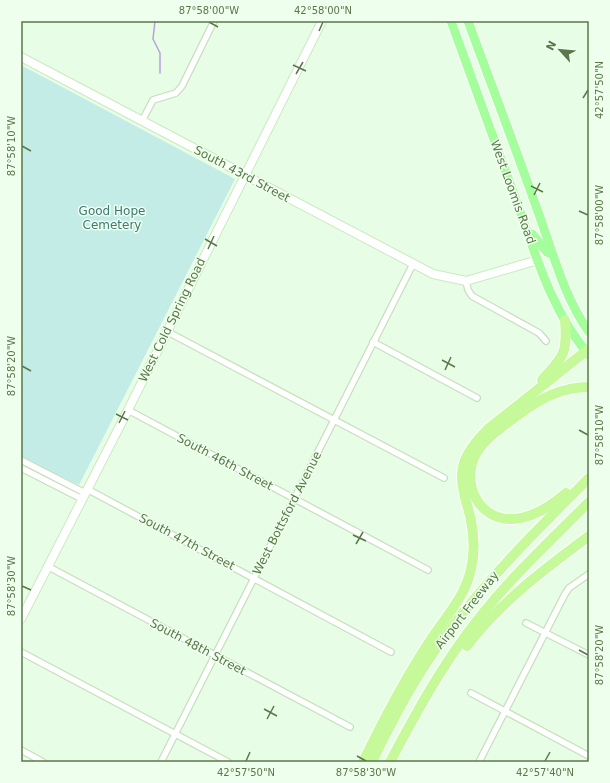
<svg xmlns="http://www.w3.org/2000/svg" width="610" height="783" viewBox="0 0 610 783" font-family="'DejaVu Sans',sans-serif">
	<rect width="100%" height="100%" fill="#e8fde6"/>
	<polygon fill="#c3ece7" points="21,65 235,179 79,485 21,457"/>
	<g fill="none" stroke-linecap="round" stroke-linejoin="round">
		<polyline stroke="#b99fda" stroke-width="1.5" points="155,21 153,39 160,53 160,73"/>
		<defs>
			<g id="street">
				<polyline points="142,121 153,100 176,93 182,86 214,21"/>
				<polyline points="466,281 468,290 472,296 539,333 546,341"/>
				<polyline points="166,331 444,478"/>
				<polyline points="373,342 477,398"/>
				<polyline points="128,410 428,570"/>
				<polyline points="21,460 85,493"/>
				<polyline points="21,468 82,499"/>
				<polyline points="87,489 391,652"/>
				<polyline points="47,566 350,727"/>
				<polyline points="526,623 589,655"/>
				<polyline points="21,652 228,762"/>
				<polyline points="471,693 589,756"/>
				<polyline points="21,750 43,762"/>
				<polyline points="161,762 413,264"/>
				<polyline points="479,762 565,594 569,588 589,574"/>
			</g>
			<g id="secondary">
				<polyline points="21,57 433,274 466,281 538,260"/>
				<polyline points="21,619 128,410 322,21"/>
			</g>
			<g id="primary">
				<path d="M451,21c20,56 41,112 61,168 21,56 37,120 77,166"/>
				<path d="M468,21c23,63 47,125 69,188 16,43 26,86 52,123"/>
				<polyline points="532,234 547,252 551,254"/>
			</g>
			<g id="highway">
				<path d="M542,380c21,-23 26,-26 23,-60"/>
				<path d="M566,493c-15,13 -33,25 -53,26 -36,2 -53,-39 -36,-67 10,-15 26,-26 40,-36 22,-17 44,-29 72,-29"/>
				<path d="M467,646c34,-45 78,-77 122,-110"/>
				<path d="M363,762c19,-39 39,-78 63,-115 15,-25 39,-48 45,-78 4,-16 3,-33 0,-49 -4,-18 -13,-38 -7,-57 4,-13 14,-24 24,-34l98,-78 3,1"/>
				<path d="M372,762c22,-45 46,-91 77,-131 42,-56 91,-104 140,-153"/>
				<path d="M390,762c26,-49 52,-97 86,-140 34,-44 74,-81 113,-120"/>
			</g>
		</defs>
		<use href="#street" stroke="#c6e0bd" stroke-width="8"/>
		<use href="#secondary" stroke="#caeac0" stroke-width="10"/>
		<use href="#primary" stroke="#fff" stroke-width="11"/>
		<use href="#highway" stroke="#fff" stroke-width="12"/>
		<use href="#street" stroke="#fff" stroke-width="5.5"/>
		<use href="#secondary" stroke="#fff" stroke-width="8"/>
		<use href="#primary" stroke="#a5fe9c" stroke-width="9"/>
		<use href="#highway" stroke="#c6f99a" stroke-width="10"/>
	</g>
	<path fill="none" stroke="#5a7849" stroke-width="1.5" d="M209,22l9,5M319,31l4,-9M293,65l13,6M296,74l7,-12M583,98l5,-8M22,146l9,5M531,186l12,6M534,195l6,-12M579,211l9,4M205,239l12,7M208,249l6,-13M442,360l13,7M22,366l9,5M445,370l6,-13M116,414l12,6M119,423l6,-12M579,430l9,5M353,535l13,6M356,544l7,-12M22,586l9,4M579,650l9,5M264,709l13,7M267,719l7,-13M357,756l9,5M246,761l4,-9M545,761l5,-9"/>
	<g text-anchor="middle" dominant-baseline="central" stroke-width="3" stroke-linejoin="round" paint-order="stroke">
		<g font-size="12" fill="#5a7849" stroke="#efffed">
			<text transform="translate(242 174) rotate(28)">South 43rd Street</text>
			<text transform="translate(513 192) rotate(70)">West Loomis Road</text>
			<text transform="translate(172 320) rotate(-64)">West Cold Spring Road</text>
			<text transform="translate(225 462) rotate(28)">South 46th Street</text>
			<text transform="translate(287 513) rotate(-63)">West Bottsford Avenue</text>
			<text transform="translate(187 542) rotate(28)">South 47th Street</text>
			<text transform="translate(467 610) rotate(-52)">Airport Freeway</text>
			<text transform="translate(198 647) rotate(28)">South 48th Street</text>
		</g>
		<g font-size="12" fill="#3e7877" stroke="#efffed">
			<text x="112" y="211">Good Hope<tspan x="112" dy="14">Cemetery</tspan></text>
		</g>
	</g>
	<rect width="610" height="783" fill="none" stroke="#efffed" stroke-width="44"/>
	<g transform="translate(560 50) rotate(297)" stroke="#efffed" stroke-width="3" paint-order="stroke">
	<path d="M0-3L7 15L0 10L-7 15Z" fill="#5a7849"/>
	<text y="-6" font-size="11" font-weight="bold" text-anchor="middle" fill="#5a7849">N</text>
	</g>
	<rect x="22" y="22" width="566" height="739" fill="none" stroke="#5a7849" stroke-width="1.5"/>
	<g font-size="10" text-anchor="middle" fill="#5a7849">
		<text x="209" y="14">87°58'00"W</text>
		<text x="323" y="14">42°58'00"N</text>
		<text transform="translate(599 90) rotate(-90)" y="4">42°57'50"N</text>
		<text transform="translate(11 146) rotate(-90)" y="4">87°58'10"W</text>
		<text transform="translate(599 215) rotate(-90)" y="4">87°58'00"W</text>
		<text transform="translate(11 366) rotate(-90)" y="4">87°58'20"W</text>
		<text transform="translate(599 435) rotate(-90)" y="4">87°58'10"W</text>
		<text transform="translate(11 586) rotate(-90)" y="4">87°58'30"W</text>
		<text transform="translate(599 655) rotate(-90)" y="4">87°58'20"W</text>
		<text x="246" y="776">42°57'50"N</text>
		<text x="366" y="776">87°58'30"W</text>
		<text x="545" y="776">42°57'40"N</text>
	</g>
</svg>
